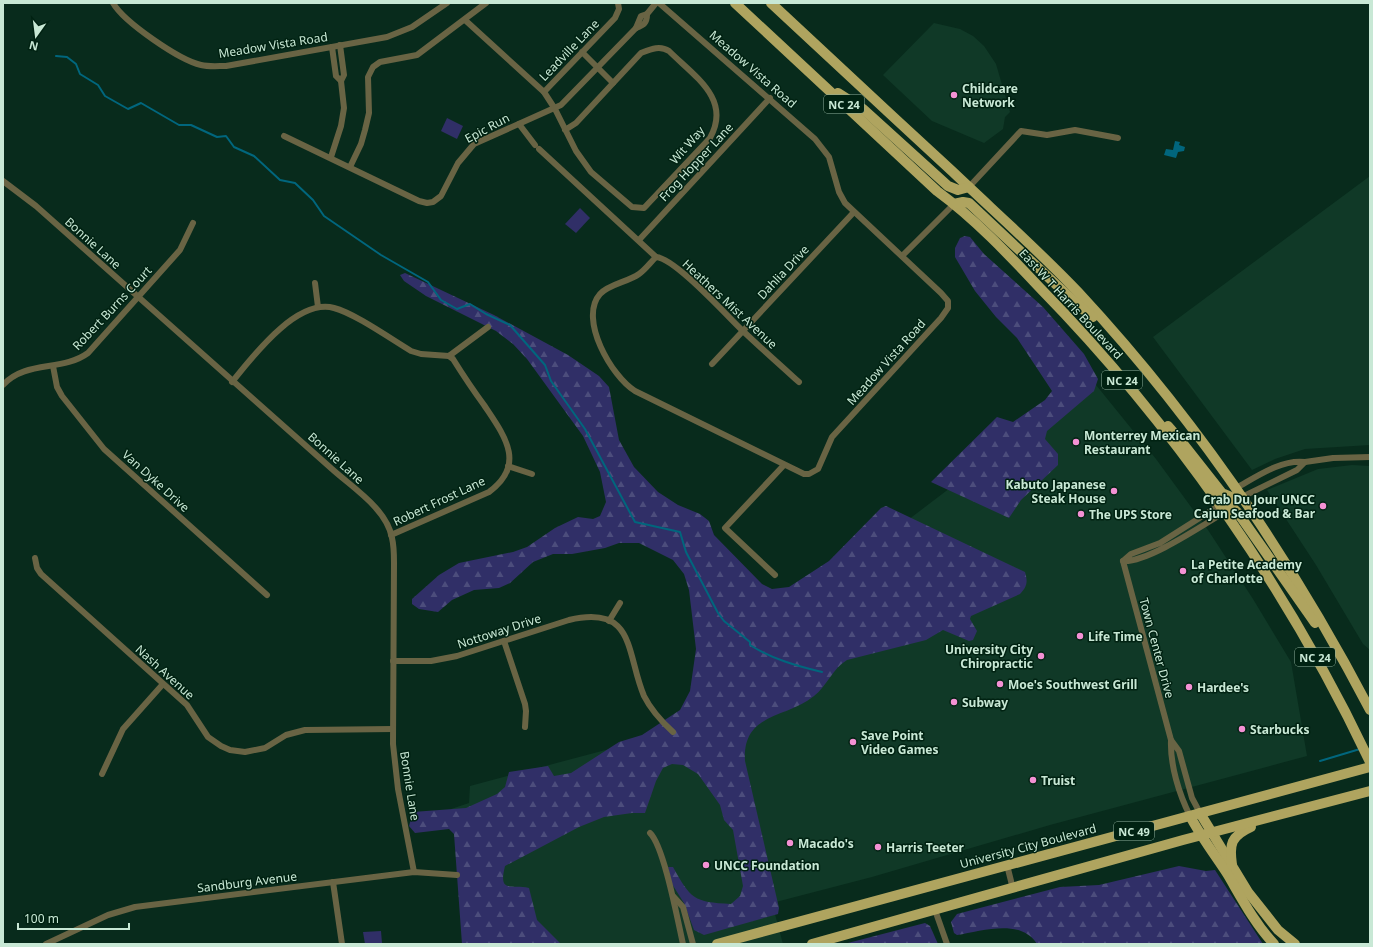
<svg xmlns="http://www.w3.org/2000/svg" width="1373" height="947" viewBox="0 0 1373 947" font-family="'Noto Sans',sans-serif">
	<defs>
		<pattern id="forest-firs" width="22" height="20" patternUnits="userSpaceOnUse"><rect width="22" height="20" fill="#302f67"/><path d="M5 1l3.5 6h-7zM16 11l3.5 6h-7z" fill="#4c4d7c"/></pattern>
	</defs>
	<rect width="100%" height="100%" fill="#082b1c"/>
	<g fill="#103927">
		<polygon points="934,23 960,29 973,36 984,46 996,64 1010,112 1005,117 1003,129 984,143 932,121 883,75"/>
		<polygon points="1370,176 1370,445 1305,449 1275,459 1252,470 1153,337"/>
		<polygon points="1092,380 1156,459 1208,530 1253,599 1291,662 1307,756 1050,825 872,877 772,903 783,944 464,944 462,889 451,809 469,803 470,786 662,735 716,666"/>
		<polygon points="1352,465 1370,466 1370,650 1363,644 1316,565 1267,490 1318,469"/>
	</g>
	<g fill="url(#forest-firs)">
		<polygon points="965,236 970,237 984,254 1043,307 1084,354 1098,379 1094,391 1047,431 1045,439 1058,454 1058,465 1021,500 1009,518 931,482 997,417 1013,422 1045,400 1052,391 1017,338 996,317 975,291 955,257 955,248 960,238"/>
		<path d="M405,273l89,42 74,40 31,21 10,11 10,53 15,27 24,25 20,13 22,9 9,7 5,14 48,49 10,5 17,-2 40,-26 52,-53 5,-2 139,66c3,10 2,15 -5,22l-49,22 -1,3 7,12 -4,9 -4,1 -26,-11 -17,10 -79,20c-14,8 -20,26 -33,36 -28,23 -72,16 -69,65l34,147 -1,6 -74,21 -10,-5 -10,-27 -12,-19 -4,-17h5c18,32 20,35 58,37l9,-8 3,-10 -10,-56 -9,-10 -4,-15 -22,-31 -15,-9 -11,-1 -9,4 -7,13 -11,32h-13l-28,4 -25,10 -74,39c-7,28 6,18 24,22l8,32 24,24h-99l-8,-110 -5,-5 -34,4 -6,-7 4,-14 53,-4 31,-14 8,-7 4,-15 39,-6 6,10 17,-3 48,-31 23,-7 38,-25 10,-19 6,-42 -7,-59 -5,-16 -11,-14 -34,-17h-20l-14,5 -33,6h-19l-20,8 -23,21 -11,5 -25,2 -22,10 -14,12 -19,-3 -7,-5v-5l27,-24 20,-12 54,-11 14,-5 28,-19 23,-11 15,2 7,-3 6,-14 -6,-30 -17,-36 -56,-77 -14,-15 -17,-13 -70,-35 -22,-15 -4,-6z"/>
		<path d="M1179,866l27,5 9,-1 48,74h-226c-16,-26 -55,-13 -80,-9l-3,-2 -3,-11 6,-8 103,-27 39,-2z"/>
		<polygon points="925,923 930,926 938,944 844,944"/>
	</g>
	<g fill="#302f67">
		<polygon points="447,118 463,126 457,139 441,131"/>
		<polygon points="580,208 590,218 576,233 565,224"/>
		<polygon points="381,931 382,943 365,944 363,932"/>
	</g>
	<polygon fill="#01667d" points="1175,141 1180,142 1179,145 1185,147 1184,151 1178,152 1176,158 1164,155 1166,149 1173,150"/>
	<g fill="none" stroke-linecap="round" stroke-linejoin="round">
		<g stroke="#01667d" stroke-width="2">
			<path d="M56,56l11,1 9,7 4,10 18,11 7,11 23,13 13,-6 38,22h12l26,12 9,-1 8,11 20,9 26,24 15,3 18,17 11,16 57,39 47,27 13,18 16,9 13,-5 16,10 24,11 35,40 6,16 34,48 50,93 45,10 6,20 32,61 6,8 26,21v3c22,14 47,21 72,27"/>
			<polyline points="1320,761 1360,749"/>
		</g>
		<g stroke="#696444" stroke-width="6">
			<path d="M113,3c11,19 66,57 88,62 8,2 17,1 25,1l161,-29 25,-10 35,-24"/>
			<path d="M465,20l79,72 11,17 21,42 15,21 41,35 12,1 66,-70c22,-39 -16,-62 -41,-87 -9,-6 -18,-2 -28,2l-65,70 -11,7"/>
			<polyline points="636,28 641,16 647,14 656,3"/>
			<polyline points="332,47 336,76 341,81"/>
			<polyline points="582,52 613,83"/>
			<polyline points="544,92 615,18 619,9 618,3"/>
			<polyline points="519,124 535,145"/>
			<path d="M284,136l135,65 8,2 6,-1 8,-6 17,-33 16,-19 87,-39 75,-77c8,-3 11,-5 11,-14"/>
			<path d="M539,149l117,108c19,1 72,60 88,75 18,17 36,33 55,50"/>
			<polyline points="331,157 341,126 344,108 341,81 344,75 340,45"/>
			<polyline points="350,167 361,144 365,130 369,113 368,77 373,67 380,62 417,55 486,3"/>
			<path d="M3,181l33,25 296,263c21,19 55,40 60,69 2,8 2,17 2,25l-1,181 5,45 16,83"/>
			<polyline points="969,187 1021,131 1047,135 1075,130 1118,138"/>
			<polyline points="639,240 770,98"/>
			<polyline points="902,256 954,204"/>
			<path d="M656,257c-6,6 -11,13 -17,17 -11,8 -30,10 -39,20 -22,25 12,83 35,97l169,83h5l9,-5 14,-32 109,-119 7,-10v-7l-7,-8 -96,-90 -6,-11 -10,-35 -14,-18 -156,-136"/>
			<polyline points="315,283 318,307"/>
			<polyline points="712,364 854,212"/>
			<polyline points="53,366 57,387 62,396 104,449 267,595"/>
			<path d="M232,382c21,-26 65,-84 102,-74 20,5 57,31 77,43l10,3 28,2 39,-29"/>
			<path d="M3,385c23,-25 59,-13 85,-32l92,-103 13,-27"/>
			<polyline points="1305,462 1333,458 1370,457"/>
			<polyline points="508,466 532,474"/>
			<path d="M1236,488c20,-11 45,-29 69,-26l-8,8 -55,27"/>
			<path d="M1220,505l-60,38 -29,11 -8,7c24,2 80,-36 102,-49"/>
			<path d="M391,535l98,-43c38,-28 15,-57 -5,-87 -11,-15 -21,-30 -31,-46l-4,-3"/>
			<polyline points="35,558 37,568 41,574 187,705 208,737 221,746 230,750 245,752 265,748 286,735 305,730 393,729"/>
			<polyline points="1123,561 1171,740"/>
			<polyline points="775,575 725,528 784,465"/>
			<polyline points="609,621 620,603"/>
			<polyline points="504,641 525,704 526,711 525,727"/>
			<path d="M393,661h38l26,-5 112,-36c67,-16 57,34 75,76 7,14 17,25 29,36"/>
			<polyline points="102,774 123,729 163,684"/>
			<path d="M1190,816c-11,-22 -20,-51 -19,-76l8,11 13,47 8,15"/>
			<path d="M650,833c14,13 28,89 33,111"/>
			<polyline points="1007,865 1013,889"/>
			<polyline points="333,882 342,944"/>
			<polyline points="673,896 683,907 693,944"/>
			<polyline points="935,910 947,944"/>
			<polyline points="46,944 108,915 135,907 414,872 457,875"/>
		</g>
		<g stroke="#afa45f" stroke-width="10">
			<path d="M735,3l202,188c38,28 71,63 103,97 134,137 248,301 330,474"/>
			<path d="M771,3c60,56 121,113 182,169 42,40 85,78 125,120 116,125 213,267 292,418"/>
			<polyline points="838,93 863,109 948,186 958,190 969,187"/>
			<polyline points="954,204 963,202 969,203 1079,306 1093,317"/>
			<polyline points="1168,426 1181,441 1222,493 1234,498 1242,497"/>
			<polyline points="1220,505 1232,507 1238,513 1315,623"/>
			<polyline points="1200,813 1248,892 1278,930 1295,944"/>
			<path d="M1190,816c11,21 25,39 38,59 14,24 27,49 46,69"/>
			<path d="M1232,865c-3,-21 -1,-29 19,-38"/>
			<polyline points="717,944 1370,767"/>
			<polyline points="812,944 1183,840 1370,791"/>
		</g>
	</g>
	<g fill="#f491d4" stroke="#002212" stroke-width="1.5">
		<circle cx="954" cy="95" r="4"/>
		<circle cx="1076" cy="442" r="4"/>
		<circle cx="1114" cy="491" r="4"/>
		<circle cx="1323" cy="506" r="4"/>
		<circle cx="1081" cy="514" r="4"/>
		<circle cx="1183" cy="571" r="4"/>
		<circle cx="1080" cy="636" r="4"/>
		<circle cx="1041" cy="656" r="4"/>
		<circle cx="1000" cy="684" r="4"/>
		<circle cx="1189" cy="687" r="4"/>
		<circle cx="954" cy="702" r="4"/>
		<circle cx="1242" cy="729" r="4"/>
		<circle cx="853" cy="742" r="4"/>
		<circle cx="1033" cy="780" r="4"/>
		<circle cx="790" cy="843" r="4"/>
		<circle cx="878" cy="847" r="4"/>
		<circle cx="706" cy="865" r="4"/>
	</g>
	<g text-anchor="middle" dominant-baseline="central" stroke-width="3" stroke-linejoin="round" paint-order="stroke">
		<g fill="#002212" stroke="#8cad9a" stroke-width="1">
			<rect x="824" y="95" width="40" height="18" rx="3"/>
			<rect x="1102" y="371" width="40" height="18" rx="3"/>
			<rect x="1295" y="648" width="40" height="18" rx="3"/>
			<rect x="1114" y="822" width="40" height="18" rx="3"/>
		</g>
		<g font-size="11" font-weight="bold" fill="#c8e8d5">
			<text x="844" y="104">NC 24</text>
			<text x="1122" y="380">NC 24</text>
			<text x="1315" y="657">NC 24</text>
			<text x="1134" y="831">NC 49</text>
		</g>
		<g font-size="12" fill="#c8e8d5" stroke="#002212">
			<text transform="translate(273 45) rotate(-9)">Meadow Vista Road</text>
			<text transform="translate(569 50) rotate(-46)">Leadville Lane</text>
			<text transform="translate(753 69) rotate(41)">Meadow Vista Road</text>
			<text transform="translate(487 128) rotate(-28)">Epic Run</text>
			<text transform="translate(687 145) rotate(-49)">Wit Way</text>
			<text transform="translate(696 162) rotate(-47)">Frog Hopper Lane</text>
			<text transform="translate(93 243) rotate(42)">Bonnie Lane</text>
			<text transform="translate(783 272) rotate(-47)">Dahlia Drive</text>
			<text transform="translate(730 304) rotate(43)">Heathers Mist Avenue</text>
			<text transform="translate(1071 304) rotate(47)">East W T Harris Boulevard</text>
			<text transform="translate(112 308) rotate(-47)">Robert Burns Court</text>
			<text transform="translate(886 362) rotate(-48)">Meadow Vista Road</text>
			<text transform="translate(336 458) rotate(42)">Bonnie Lane</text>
			<text transform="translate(156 481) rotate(42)">Van Dyke Drive</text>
			<text transform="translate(439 501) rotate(-25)">Robert Frost Lane</text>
			<text transform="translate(499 631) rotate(-18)">Nottoway Drive</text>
			<text transform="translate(1157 648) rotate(75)">Town Center Drive</text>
			<text transform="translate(165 672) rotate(42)">Nash Avenue</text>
			<text transform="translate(410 786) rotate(81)">Bonnie Lane</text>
			<text transform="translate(1028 846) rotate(-15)">University City Boulevard</text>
			<text transform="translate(247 882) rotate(-7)">Sandburg Avenue</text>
		</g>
		<g font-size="12" font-weight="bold" fill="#c8e8d5" stroke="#002212" text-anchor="start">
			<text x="962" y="88">Childcare<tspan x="962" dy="14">Network</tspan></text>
			<text x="1084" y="435">Monterrey Mexican<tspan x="1084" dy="14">Restaurant</tspan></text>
			<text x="1106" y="484" text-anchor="end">Kabuto Japanese<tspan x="1106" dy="14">Steak House</tspan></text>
			<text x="1315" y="499" text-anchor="end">Crab Du Jour UNCC<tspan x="1315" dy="14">Cajun Seafood &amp; Bar</tspan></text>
			<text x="1089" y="514">The UPS Store</text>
			<text x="1191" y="564">La Petite Academy<tspan x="1191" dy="14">of Charlotte</tspan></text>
			<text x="1088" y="636">Life Time</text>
			<text x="1033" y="649" text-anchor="end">University City<tspan x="1033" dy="14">Chiropractic</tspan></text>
			<text x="1008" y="684">Moe's Southwest Grill</text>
			<text x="1197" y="687">Hardee's</text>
			<text x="962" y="702">Subway</text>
			<text x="1250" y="729">Starbucks</text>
			<text x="861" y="735">Save Point<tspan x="861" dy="14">Video Games</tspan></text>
			<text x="1041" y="780">Truist</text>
			<text x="798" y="843">Macado's</text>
			<text x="886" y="847">Harris Teeter</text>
			<text x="714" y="865">UNCC Foundation</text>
		</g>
	</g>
	<rect width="1373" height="947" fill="none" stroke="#c8e8d5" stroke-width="8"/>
	<g transform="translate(36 36) rotate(194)" stroke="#002212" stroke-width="3" paint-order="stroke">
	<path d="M0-3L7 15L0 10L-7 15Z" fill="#c8e8d5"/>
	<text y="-6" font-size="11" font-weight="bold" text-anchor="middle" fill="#c8e8d5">N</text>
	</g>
	<path d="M18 923v6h111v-6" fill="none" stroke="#c8e8d5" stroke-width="2"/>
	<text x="24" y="923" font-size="12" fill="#c8e8d5" stroke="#002212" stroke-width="3" paint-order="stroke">100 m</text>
</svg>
